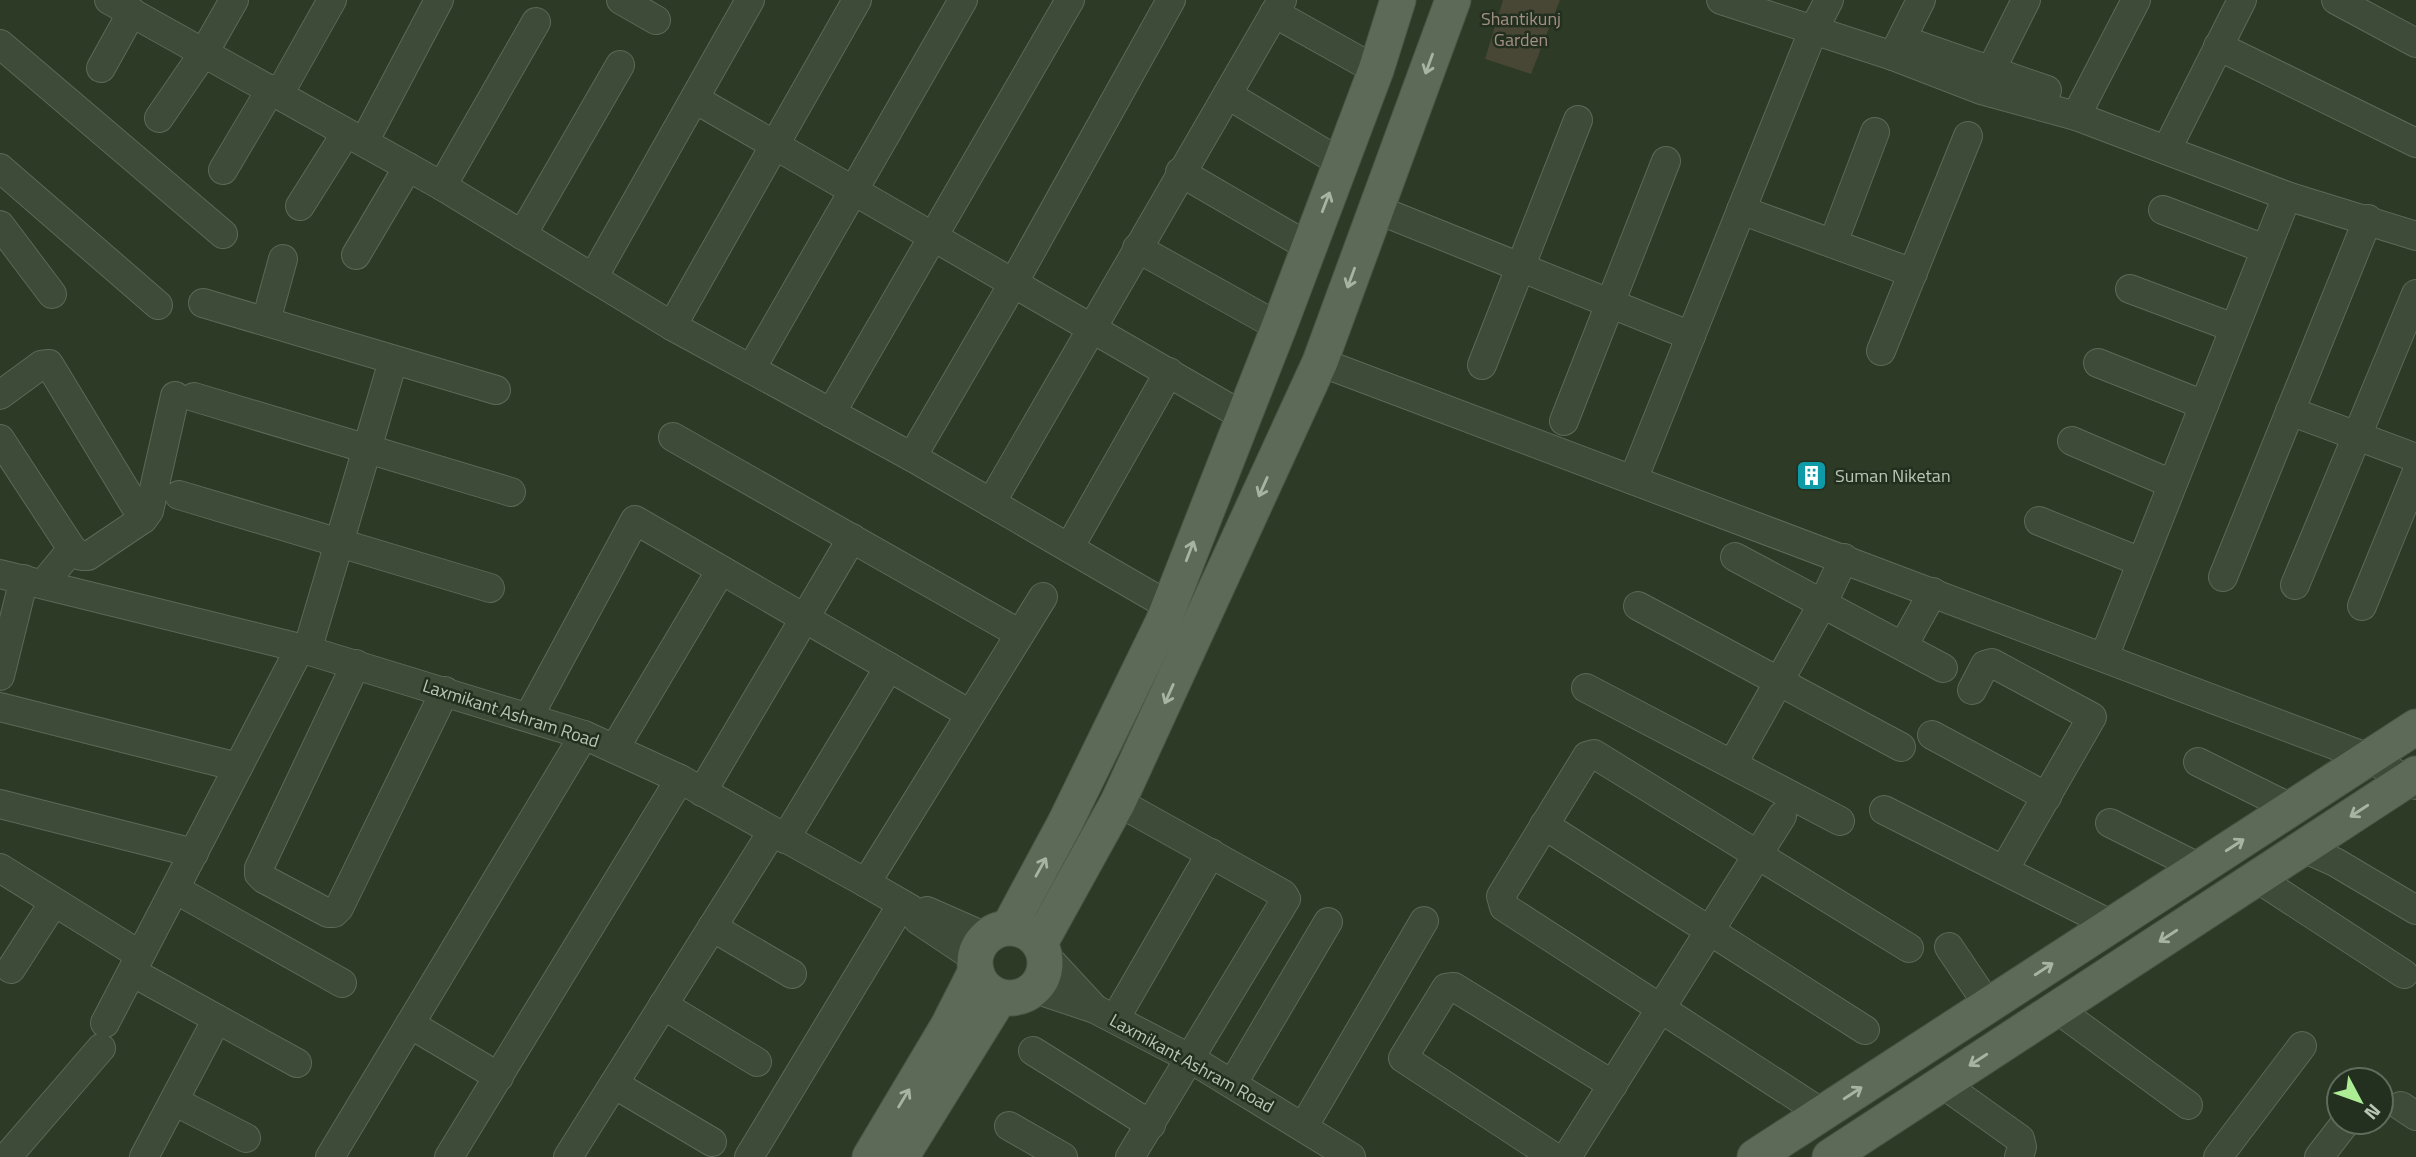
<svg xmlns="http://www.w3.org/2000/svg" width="2416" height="1157" viewBox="0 0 2416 1157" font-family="'Titillium Web',sans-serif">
	<rect width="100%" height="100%" fill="#2c3a26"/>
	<polygon fill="#484735" points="1503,0 1560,0 1531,74 1485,59"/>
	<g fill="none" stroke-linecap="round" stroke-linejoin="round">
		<defs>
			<g id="minor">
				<polyline points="109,0 442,186 672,326 912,457 1169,606"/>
				<polyline points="621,0 656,20"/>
				<polyline points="1721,0 1893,56 1981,90 2076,116 2287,196 2416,236"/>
				<polyline points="2336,0 2416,43"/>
				<polyline points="1274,13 1376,70"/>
				<polyline points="0,44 223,234"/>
				<polyline points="1917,45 2047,90"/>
				<polyline points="2218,46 2416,143"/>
				<polyline points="1893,56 1921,0"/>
				<polyline points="101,68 132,12"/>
				<polyline points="1982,88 2026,0"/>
				<polyline points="279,94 332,0"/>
				<polyline points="1228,95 1341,163"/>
				<polyline points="695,99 1243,416"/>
				<polyline points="2076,116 2136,0"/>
				<polyline points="159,118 205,51 234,0"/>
				<polyline points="364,142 439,0"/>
				<polyline points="2167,149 2242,0"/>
				<polyline points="0,168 158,305"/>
				<polyline points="223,170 271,89"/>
				<polyline points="1180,172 1309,247"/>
				<polyline points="442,186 536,22"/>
				<polyline points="300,206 346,133"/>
				<polyline points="1376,209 1691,336"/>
				<polyline points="1741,210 1913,273"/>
				<polyline points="2163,210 2265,249"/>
				<polyline points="0,225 52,294"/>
				<polyline points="522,235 620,65"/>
				<polyline points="1833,243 1875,132"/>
				<polyline points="1137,248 1279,327"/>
				<polyline points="356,255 408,167"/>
				<polyline points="593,278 750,0"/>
				<polyline points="2130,289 2234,328"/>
				<polyline points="203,303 496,390"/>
				<polyline points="266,321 283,259"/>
				<polyline points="672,326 857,0"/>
				<polyline points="1881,351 1968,136"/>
				<polyline points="1320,362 2369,758 2416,785"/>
				<polyline points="2098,363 2204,405"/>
				<polyline points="1482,365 1578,120"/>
				<polyline points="751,369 963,0"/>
				<polyline points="0,395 41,365 49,364 143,519"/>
				<polyline points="194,397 511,492"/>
				<polyline points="2290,411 2416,458"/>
				<polyline points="831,413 1070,0"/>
				<polyline points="1564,421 1666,161"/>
				<polyline points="673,437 1020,634"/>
				<polyline points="0,439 72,549"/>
				<polyline points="2072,441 2172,484"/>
				<polyline points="912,457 1014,282 1171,0"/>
				<polyline points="1633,480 1813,31 1829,0"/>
				<polyline points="179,495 490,588"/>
				<polyline points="991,503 1282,0"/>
				<polyline points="2039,521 2141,562"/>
				<polyline points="1069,548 1169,372"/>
				<polyline points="1735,557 1943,668"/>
				<polyline points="0,574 300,648 584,735 680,779 866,883 911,909 918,920 975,958"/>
				<polyline points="2223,577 2368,219"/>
				<polyline points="43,584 72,549 81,556 88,556 143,519 149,511 175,396"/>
				<polyline points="2295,585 2416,294"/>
				<polyline points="1638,606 1901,747"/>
				<polyline points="2362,606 2416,474"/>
				<polyline points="1903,646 1933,592"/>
				<polyline points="307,651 393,361"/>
				<polyline points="2104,657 2287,196"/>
				<polyline points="356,664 259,868 259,874 264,879 328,913 334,913 339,908 445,691"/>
				<polyline points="0,676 24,579"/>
				<polyline points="1586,688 1840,821"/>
				<polyline points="1972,690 1985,665 1992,663 2092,717 2004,870"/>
				<polyline points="0,707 238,767"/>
				<polyline points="529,716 635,520 970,714"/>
				<polyline points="1932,735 2047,797"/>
				<polyline points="615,748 721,570"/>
				<polyline points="2198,762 2291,808"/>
				<polyline points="1733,763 1823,603 1844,558"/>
				<polyline points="702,792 852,538"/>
				<polyline points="1118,802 1283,894 1286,899 1130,1157"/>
				<polyline points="0,804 194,853"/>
				<polyline points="1884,810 2112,925"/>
				<polyline points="2110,823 2200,868"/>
				<polyline points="1544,825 1865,1030"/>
				<polyline points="785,839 889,667"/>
				<polyline points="2303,848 2335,862 2416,910"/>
				<polyline points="0,868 140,955"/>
				<polyline points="2257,878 2404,974"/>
				<polyline points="866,883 1043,597"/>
				<polyline points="175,889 342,983"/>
				<polyline points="927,911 986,937"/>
				<polyline points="712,927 792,974"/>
				<polyline points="1949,947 1988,1005"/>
				<polyline points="1045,955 1095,1009 1191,1059 1351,1157"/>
				<polyline points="11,969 54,902"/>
				<polyline points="132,972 297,1063"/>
				<polyline points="1035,989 1095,1009"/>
				<polyline points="663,1005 757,1062"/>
				<polyline points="2057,1009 2188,1105"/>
				<polyline points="1115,1019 1211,853"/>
				<polyline points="105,1023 300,648"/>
				<polyline points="410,1024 499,1077"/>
				<polyline points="1033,1051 1151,1125"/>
				<polyline points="1233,1083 1328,922"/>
				<polyline points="614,1084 712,1142"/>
				<polyline points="1943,1084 2020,1139 2022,1147 2019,1157"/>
				<polyline points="174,1101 246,1138"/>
				<polyline points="2401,1106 2416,1116"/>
				<polyline points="1822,1113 1504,907 1501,896 1587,756 1594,754 1909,948"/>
				<polyline points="1009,1126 1063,1157"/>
				<polyline points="1304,1126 1424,921"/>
				<polyline points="7,1157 101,1048"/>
				<polyline points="144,1157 217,1019"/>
				<polyline points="330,1157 584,735"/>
				<polyline points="449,1157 680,779"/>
				<polyline points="568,1157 772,832"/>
				<polyline points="749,1157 902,904"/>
				<polyline points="1554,1157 1403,1058 1446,988 1454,987 1613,1085"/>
				<polyline points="1567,1157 1782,816"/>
				<polyline points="2218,1157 2302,1046"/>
				<polyline points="2319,1157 2346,1122"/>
			</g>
			<g id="major">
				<polyline points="1009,927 1065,823 1163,622 1279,327 1376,70 1398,0"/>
				<circle cx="1010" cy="963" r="35"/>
				<polyline points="1040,943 1118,802 1320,362 1453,0"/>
				<polyline points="870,1157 948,1026 976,971"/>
				<polyline points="901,1157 1000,997"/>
				<polyline points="1755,1157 2416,727"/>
				<polyline points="1830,1157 2416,774"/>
			</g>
		</defs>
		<use href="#minor" stroke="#5d6958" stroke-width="30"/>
		<use href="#major" stroke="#4b5746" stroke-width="37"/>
		<use href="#minor" stroke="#3f4b39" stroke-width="28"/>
		<use href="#major" stroke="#5d6a58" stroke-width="35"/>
	</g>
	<defs><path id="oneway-shaft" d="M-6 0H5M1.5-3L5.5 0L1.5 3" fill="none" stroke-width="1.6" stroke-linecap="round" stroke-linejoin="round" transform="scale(1.75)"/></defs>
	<g stroke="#a7b4a2">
		<use href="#oneway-shaft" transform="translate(1429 64) rotate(110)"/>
		<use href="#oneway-shaft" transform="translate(1326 202) rotate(-69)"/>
		<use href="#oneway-shaft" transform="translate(1351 278) rotate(110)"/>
		<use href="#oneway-shaft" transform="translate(1263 487) rotate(114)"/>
		<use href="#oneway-shaft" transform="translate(1190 551) rotate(-69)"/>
		<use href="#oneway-shaft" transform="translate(1169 694) rotate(114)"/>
		<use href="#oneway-shaft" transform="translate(2359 811) rotate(147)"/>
		<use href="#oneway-shaft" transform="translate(2235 845) rotate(-33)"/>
		<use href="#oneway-shaft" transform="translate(1041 867) rotate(-61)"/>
		<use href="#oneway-shaft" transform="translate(2168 936) rotate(147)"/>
		<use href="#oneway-shaft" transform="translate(2044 969) rotate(-33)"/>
		<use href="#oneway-shaft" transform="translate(1978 1060) rotate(147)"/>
		<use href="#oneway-shaft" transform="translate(1853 1093) rotate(-33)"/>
		<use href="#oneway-shaft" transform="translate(904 1098) rotate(-59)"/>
	</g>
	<defs>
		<symbol id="building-square" viewBox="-11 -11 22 22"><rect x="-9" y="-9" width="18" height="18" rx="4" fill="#0f9aa8" stroke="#24301f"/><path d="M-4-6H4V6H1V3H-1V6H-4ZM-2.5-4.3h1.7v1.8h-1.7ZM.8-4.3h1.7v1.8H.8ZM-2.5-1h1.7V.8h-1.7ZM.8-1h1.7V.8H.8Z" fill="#fff"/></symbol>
	</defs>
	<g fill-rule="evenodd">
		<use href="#building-square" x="1794" y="458" width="35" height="35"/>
	</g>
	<g text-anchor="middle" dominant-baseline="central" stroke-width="5" stroke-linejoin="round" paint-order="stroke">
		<g font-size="18" fill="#a49085" stroke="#24301f">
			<text x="1521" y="18">Shantikunj<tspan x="1521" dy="21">Garden</tspan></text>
		</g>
		<g font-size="18" fill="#bac6b5" stroke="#24301f" text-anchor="start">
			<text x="1835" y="475">Suman Niketan</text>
		</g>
		<g font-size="18" fill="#bac6b5" stroke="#24301f">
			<text transform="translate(511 713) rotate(18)">Laxmikant Ashram Road</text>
			<text transform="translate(1192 1063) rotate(29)">Laxmikant Ashram Road</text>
		</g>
	</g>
	<g transform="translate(2360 1101) rotate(131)"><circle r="33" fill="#24301f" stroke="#606c5b" stroke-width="2"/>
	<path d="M0-5L12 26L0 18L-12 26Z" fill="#acec94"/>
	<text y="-10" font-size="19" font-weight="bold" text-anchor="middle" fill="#bac6b5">N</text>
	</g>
</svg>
